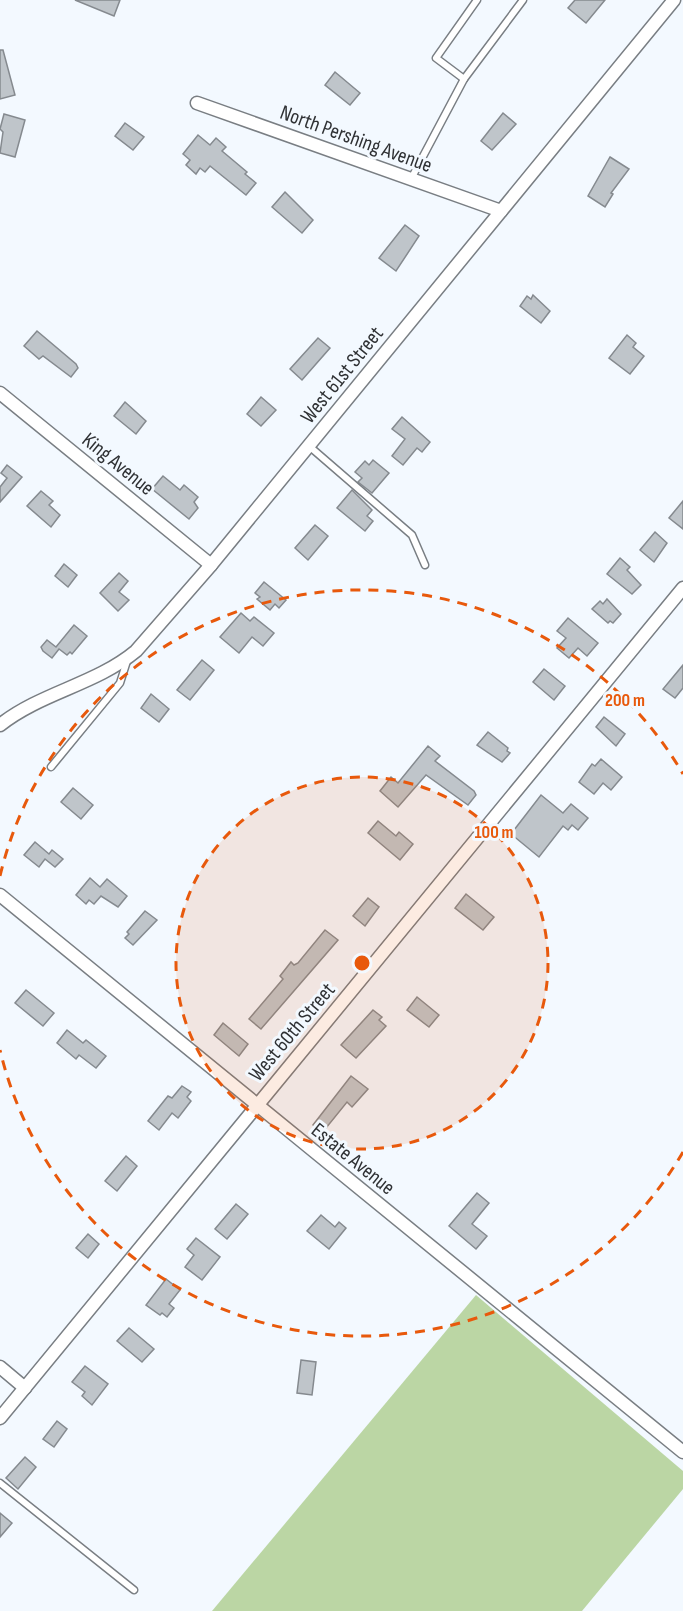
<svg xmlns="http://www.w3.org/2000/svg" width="683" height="1611" viewBox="0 0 683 1611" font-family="'Sofia Sans Condensed',sans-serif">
	<rect width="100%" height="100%" fill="#f3f9ff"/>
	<polygon fill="#bbd6a4" points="476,1295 683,1471 683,1489 582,1611 212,1611"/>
	<g fill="#bfc5ca" stroke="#858a8f" stroke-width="1.5">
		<polygon points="75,0 120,0 114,16"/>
		<polygon points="575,0 605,0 586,23 568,8"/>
		<polygon points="0,50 3,50 15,95 0,99"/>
		<polygon points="335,72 360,93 350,105 325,85"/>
		<polygon points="503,113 516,124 492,150 481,141"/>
		<polygon points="4,114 25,120 15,157 0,153 3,132 0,129"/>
		<polygon points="125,123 144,137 133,150 115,136"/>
		<polygon points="198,135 210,145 216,138 226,147 222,151 247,172 245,174 256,183 246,195 210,166 205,172 200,168 196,174 186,165 190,160 183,154"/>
		<polygon points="610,157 629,169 611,193 613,194 605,207 588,196"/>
		<polygon points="285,192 313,220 302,233 272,207"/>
		<polygon points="405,225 419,236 396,271 379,258"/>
		<polygon points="533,295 550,311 541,323 520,306 527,296 531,299"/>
		<polygon points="37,331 76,364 78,368 71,377 43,356 39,359 24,346"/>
		<polygon points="627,335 636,343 633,347 644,356 630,374 609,358"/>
		<polygon points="318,338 330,348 302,380 290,369"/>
		<polygon points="261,397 276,410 261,426 247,414"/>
		<polygon points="125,402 146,421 136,434 114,416"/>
		<polygon points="402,417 430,442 422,452 417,448 403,465 392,456 405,439 392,429"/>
		<polygon points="373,460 389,473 372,493 358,482 362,478 355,472 365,461 369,465"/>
		<polygon points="7,465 22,477 0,502 0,487 7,478 1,473"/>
		<polygon points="163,476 180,490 184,485 198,497 194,502 198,508 189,519 152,489"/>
		<polygon points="352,490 372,510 367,516 373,521 365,531 337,508"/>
		<polygon points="41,491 53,501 49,505 60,515 51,527 27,506"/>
		<polygon points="683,501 683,529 669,518"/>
		<polygon points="315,525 328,536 308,560 295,548"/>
		<polygon points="655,532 667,543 654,562 640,550"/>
		<polygon points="620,558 630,567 627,570 641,585 632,594 607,574"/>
		<polygon points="64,564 77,575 68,587 55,576"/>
		<polygon points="119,573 128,581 119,592 129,600 118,611 100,593"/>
		<polygon points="264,582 286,600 279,608 275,604 270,610 257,599 260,597 255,593"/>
		<polygon points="607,599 621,614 613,623 610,621 608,623 592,609 600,601 603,604"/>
		<polygon points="241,613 250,621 254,617 274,633 263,646 252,637 239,653 220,637"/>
		<polygon points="568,618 598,643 587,656 578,648 569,658 557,648 566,638 557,631"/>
		<polygon points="74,625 87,636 72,654 70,652 67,655 59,649 52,658 43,651 41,647 47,640 56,647"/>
		<polygon points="202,660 214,670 190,700 177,690"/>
		<polygon points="683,665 683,688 675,698 663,689"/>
		<polygon points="544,669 565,686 554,700 533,682"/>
		<polygon points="151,694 169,709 159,722 141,708"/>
		<polygon points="604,717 625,734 616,746 596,727"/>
		<polygon points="488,732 508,748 507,751 510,753 502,762 477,745"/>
		<polygon points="428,746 440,756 435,761 474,791 476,795 468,805 426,775 398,807 380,791 391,777 398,783"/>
		<polygon points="601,759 622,777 611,790 603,783 594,794 579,782 592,764 595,766"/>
		<polygon points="73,788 93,805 81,819 61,802"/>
		<polygon points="541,795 563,813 571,804 588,818 578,830 572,825 568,830 563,826 539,857 511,834"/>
		<polygon points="378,821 396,836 399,832 413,844 400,860 368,833"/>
		<polygon points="35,842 49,854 52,850 63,859 55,867 45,859 39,867 24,855"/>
		<polygon points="90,878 100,887 107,879 127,896 118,907 101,896 94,904 89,900 86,904 76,895"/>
		<polygon points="466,894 494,917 483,930 455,908"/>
		<polygon points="368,898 379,907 365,926 353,916"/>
		<polygon points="145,911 157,920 133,945 125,938 129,934 127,932"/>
		<polygon points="325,930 338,940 261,1029 249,1019 283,979 280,976 291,962 294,965 298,963"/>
		<polygon points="26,990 54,1013 43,1026 15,1003"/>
		<polygon points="417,997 439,1015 429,1027 407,1010"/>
		<polygon points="373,1010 382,1017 379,1020 386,1026 356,1058 341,1045"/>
		<polygon points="223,1023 248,1044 239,1056 214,1035"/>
		<polygon points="67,1030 83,1043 86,1040 106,1056 96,1068 79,1055 76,1059 57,1043"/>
		<polygon points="351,1076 368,1089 352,1107 347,1102 322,1133 313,1125"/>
		<polygon points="182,1086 191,1092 187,1097 191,1101 178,1118 172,1113 159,1130 148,1121 168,1096 172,1098"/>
		<polygon points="126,1156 137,1166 117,1191 105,1181"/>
		<polygon points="477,1193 489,1203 472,1224 487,1236 476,1249 449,1226"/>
		<polygon points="236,1204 248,1214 227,1239 215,1229"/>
		<polygon points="321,1215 335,1227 339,1222 346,1228 329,1249 307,1231"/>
		<polygon points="88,1234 99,1244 88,1258 76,1248"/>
		<polygon points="196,1238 220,1257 202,1280 185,1267 194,1255 187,1249"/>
		<polygon points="166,1279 180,1290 169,1304 174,1308 167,1317 162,1313 160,1315 146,1305"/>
		<polygon points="129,1328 154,1349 142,1362 117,1341"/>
		<polygon points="301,1360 316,1362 312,1395 297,1393"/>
		<polygon points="85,1366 108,1384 92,1405 82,1396 85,1392 72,1382"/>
		<polygon points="57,1421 67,1429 54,1447 43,1439"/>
		<polygon points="25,1457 36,1467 18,1489 6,1478"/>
		<polygon points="0,1513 12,1523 0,1537"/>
	</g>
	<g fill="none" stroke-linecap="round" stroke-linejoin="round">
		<defs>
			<g id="lane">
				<polyline points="477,0 436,58 464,79 523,0"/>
				<polyline points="411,179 464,79"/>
				<polyline points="309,446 412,535 425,565"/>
				<polyline points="51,767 120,683 127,661"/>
				<polyline points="0,1483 134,1590"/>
			</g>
			<g id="street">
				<polyline points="197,103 501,211"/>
				<polyline points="0,393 211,565"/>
				<path d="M0,725c42,-33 95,-40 136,-74l75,-86 463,-565"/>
				<polyline points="0,895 683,1452"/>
				<polyline points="0,1367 25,1388"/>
				<polyline points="0,1418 683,588"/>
			</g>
		</defs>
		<use href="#lane" stroke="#797e83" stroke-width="9"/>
		<use href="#street" stroke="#797e83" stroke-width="15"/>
		<use href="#lane" stroke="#fff" stroke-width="6"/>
		<use href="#street" stroke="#fff" stroke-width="12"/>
	</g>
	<circle cx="362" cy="963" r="186" fill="#e8590c" fill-opacity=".12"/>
	<g fill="none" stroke="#e8590c" stroke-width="3" stroke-dasharray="10 8">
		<circle cx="362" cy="963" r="186"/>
		<path d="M683 1152A372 372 0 0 1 0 1050M0 876A372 372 0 0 1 683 774"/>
	</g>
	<g text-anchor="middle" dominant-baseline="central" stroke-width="6" stroke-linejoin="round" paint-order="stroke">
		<g font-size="21" fill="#2f3134" stroke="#f3f9ff">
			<text transform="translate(356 139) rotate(20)">North Pershing Avenue</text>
			<text transform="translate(342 375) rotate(-51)">West 61st Street</text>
			<text transform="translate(118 464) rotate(39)">King Avenue</text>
			<text transform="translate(292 1032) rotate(-50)">West 60th Street</text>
			<text transform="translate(353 1159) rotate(39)">Estate Avenue</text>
		</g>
	</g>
	<circle cx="362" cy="963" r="9" fill="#e8590c" stroke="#f3f9ff" stroke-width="3"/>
	<g font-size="18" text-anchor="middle" font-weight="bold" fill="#e8590c" stroke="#f3f9ff" stroke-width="6" stroke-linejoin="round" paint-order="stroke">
		<text x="625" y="706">200 m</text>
		<text x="494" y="838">100 m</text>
	</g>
</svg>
